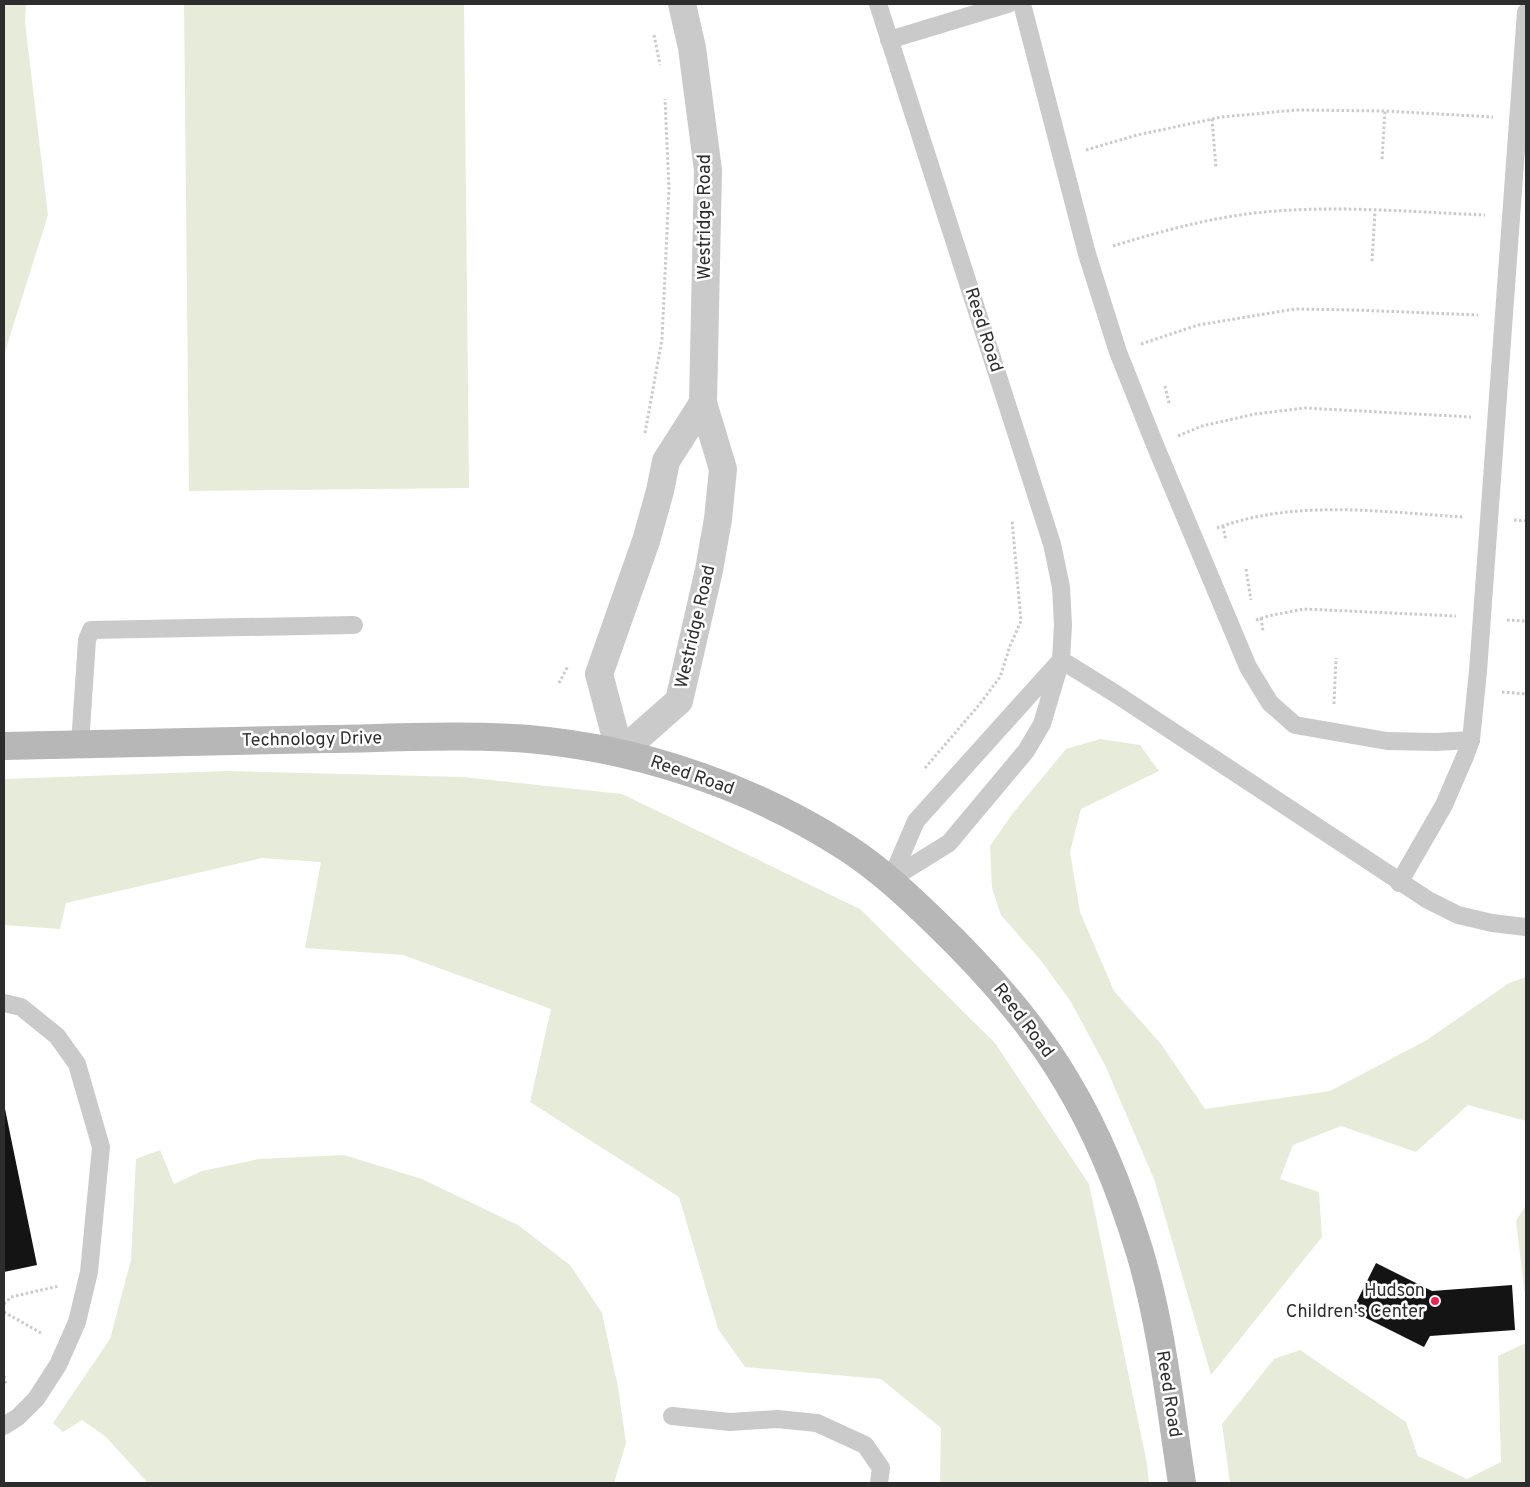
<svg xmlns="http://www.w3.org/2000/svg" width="1530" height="1487" viewBox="0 0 1530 1487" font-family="Overpass,sans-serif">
	<rect width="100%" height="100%" fill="#fff"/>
	<g fill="#e6ecd9">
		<polygon points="4,4 26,4 25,22 48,215 4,355"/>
		<polygon points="184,4 464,4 469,488 189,491"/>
		<polygon points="1100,739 1140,745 1159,771 1081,809 1070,852 1080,912 1114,991 1161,1044 1205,1109 1330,1091 1427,1040 1509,983 1526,977 1526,1121 1468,1105 1416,1152 1341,1126 1293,1145 1280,1179 1319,1192 1322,1237 1211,1375 1154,1179 1105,1065 1071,1002 1042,962 1001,915 992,888 990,846 1013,813 1066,749"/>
		<polygon points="228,771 463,777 622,794 860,909 995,1043 1089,1184 1147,1464 1149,1483 940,1483 941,1428 881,1379 745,1367 718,1329 679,1197 530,1102 551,1009 403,955 305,948 321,862 262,858 66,903 60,929 4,925 4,779"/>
		<polygon points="160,1150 174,1184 202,1171 259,1159 344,1155 422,1179 518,1225 570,1265 602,1313 618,1387 626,1443 614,1483 148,1483 105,1436 82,1420 63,1432 53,1423 110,1339 131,1260 136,1159"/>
		<polygon points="1526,1205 1526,1303 1516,1221"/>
		<polygon points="1526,1343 1526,1483 1230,1483 1222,1424 1274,1359 1300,1350 1406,1422 1418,1456 1467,1479 1501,1462 1498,1356"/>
	</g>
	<g fill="#141414">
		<polygon points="4,1104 37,1265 4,1272"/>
		<polygon points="1376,1263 1432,1291 1512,1285 1515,1330 1430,1336 1424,1347 1352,1311"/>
	</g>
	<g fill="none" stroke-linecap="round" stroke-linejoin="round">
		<g stroke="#cacaca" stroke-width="3" stroke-dasharray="2.5 2.5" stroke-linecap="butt">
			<polyline points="654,35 660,65"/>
			<polyline points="1212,119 1216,168"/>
			<polyline points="1086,150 1137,135 1222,117 1296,110 1385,111 1493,117"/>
			<polyline points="1382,159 1385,111"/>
			<path d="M1113,246c49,-15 99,-29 151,-34 73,-7 147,0 221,3"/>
			<polyline points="1372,261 1375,211"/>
			<polyline points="1141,344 1198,325 1295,309 1356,310 1478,315"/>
			<polyline points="1165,386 1169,403"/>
			<polyline points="645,433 662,339 669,189 665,99"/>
			<polyline points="1178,436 1202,426 1255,414 1305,408 1471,417"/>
			<polyline points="1514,520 1526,521"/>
			<polyline points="1223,526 1226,541"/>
			<path d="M1217,528c78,-29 165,-16 246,-11"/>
			<polyline points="1246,569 1251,600"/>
			<polyline points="1261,618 1263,631"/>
			<polyline points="1256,620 1268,616 1304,609 1456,616"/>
			<polyline points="1507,620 1526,621"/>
			<polyline points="559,683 568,666"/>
			<polyline points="1502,692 1526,694"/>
			<polyline points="1334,704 1336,658"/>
			<polyline points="925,768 979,705 1000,677 1010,646 1021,621 1012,520"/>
			<polyline points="4,1304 11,1297 59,1286"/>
			<polyline points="4,1312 41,1333"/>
			<polyline points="4,1376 6,1384"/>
		</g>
		<g stroke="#cacaca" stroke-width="18">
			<polyline points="878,4 1052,544 1061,587 1063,625 1061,660 1116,694 1428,900 1458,915 1492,923 1526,927"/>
			<polyline points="1022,4 1087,254 1118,352 1155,445 1248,667 1270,703 1295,725 1387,741 1436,742 1471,740"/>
			<polyline points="889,40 1008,4"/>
			<polygon points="1061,660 1042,724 1026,751 949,843 891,879 916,821"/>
			<polyline points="80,744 87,640 91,630 354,625"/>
			<polyline points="1399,883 1444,805 1466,754 1471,740 1478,671 1526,12"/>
			<polyline points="4,1003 21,1007 57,1036 77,1064 101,1147 89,1272 77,1322 58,1365 36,1399 18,1417 4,1426"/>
			<polyline points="672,1416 730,1422 777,1419 817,1423 865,1445 881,1468 879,1483"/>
		</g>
		<polyline stroke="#cacaca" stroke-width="28" points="682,4 692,48 708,170 703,403 723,469 718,519 709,570 679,701 620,753 599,674 646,541 660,491 666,461 703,403"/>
		<path stroke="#b7b7b7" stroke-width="28" d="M4,746c108,-2 215,-5 323,-7 67,-1 135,-5 202,0 112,10 224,48 318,109 32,21 59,46 87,73 50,48 98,101 133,161 32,53 55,112 73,171 22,74 30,153 42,230"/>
	</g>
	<circle fill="#f12254" stroke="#fff" stroke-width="2" cx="1435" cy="1301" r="5"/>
	<g text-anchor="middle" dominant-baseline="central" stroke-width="5" stroke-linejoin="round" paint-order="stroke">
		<g font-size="18" fill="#2d2d2d" stroke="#fff">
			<text transform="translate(705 217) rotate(-90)">Westridge Road</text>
			<text transform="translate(983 330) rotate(72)">Reed Road</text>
			<text transform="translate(696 627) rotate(-77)">Westridge Road</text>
			<text transform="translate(312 740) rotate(-1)">Technology Drive</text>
			<text transform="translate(692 776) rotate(19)">Reed Road</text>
			<text transform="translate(1023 1021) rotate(53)">Reed Road</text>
			<text transform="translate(1168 1394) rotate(81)">Reed Road</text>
		</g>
		<g font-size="18" fill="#2d2d2d" stroke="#fff" text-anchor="end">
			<text x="1425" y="1291">Hudson<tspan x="1425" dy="21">Children's Center</tspan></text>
		</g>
	</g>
	<rect width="1530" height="1487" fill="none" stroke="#2d2d2d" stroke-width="10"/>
</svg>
